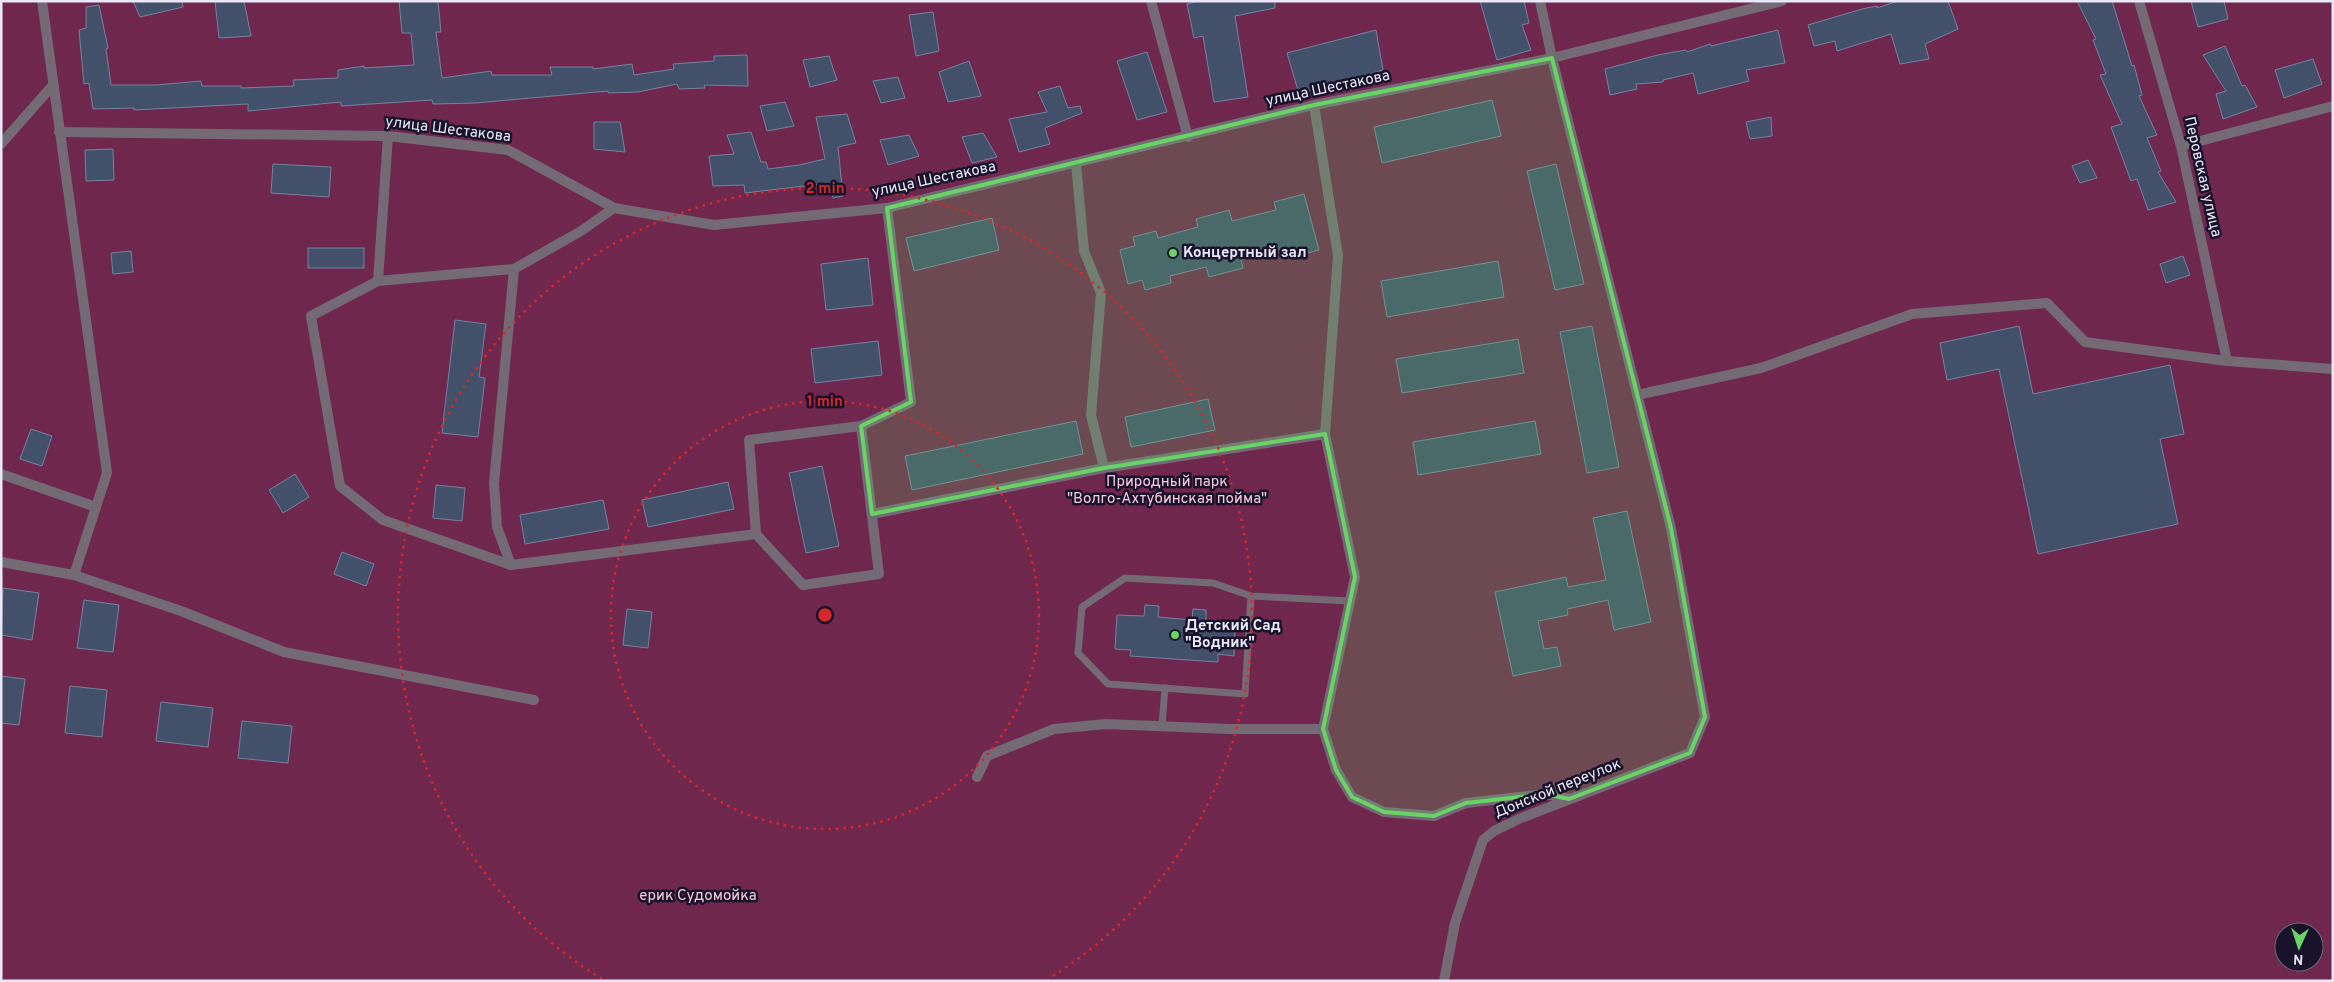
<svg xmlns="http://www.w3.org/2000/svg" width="2334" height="982" viewBox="0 0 2334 982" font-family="Overpass,sans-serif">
	<rect width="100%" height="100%" fill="#211d35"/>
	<path fill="#6f274d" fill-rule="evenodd" d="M1,1h2332v980h-2332zM2284,932h30v30h-30z"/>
	<g fill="#42506a" stroke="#73839f">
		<polygon points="133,1 182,1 183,7 140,17"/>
		<polygon points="215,1 244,1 251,36 219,38"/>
		<polygon points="399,1 438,1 441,32 436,32 442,78 491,71 492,75 552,75 550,67 593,67 593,69 632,64 634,75 674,69 673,64 714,61 714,56 747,55 748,86 704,85 705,88 679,89 677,84 638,92 608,93 608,91 476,103 433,104 432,100 341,106 341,102 248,111 248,104 134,110 134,108 93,109 89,83 84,84 79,30 86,28 86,7 99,5 108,48 106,49 111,85 156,85 201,81 202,86 241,86 241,88 294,86 293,80 338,78 338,70 364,66 364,68 414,65 411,33 402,33"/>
		<polygon points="1198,1 1275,1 1275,8 1235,16 1248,97 1214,102 1203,36 1194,38 1187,4"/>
		<polygon points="1480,1 1524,1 1529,23 1522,25 1531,50 1497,60"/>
		<polygon points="1898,1 1948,1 1958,29 1925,44 1929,59 1900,64 1891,34 1837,51 1835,41 1814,46 1808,25 1862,9 1877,6 1877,8"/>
		<polygon points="2077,1 2112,1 2132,66 2134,65 2142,95 2139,96 2157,135 2147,138 2161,171 2158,172 2176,202 2148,210 2137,179 2131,181 2111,127 2122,124 2100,75 2106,74 2093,40 2096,39"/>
		<polygon points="2191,1 2224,1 2228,19 2198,27"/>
		<polygon points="933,12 939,51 916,56 909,15"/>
		<polygon points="1376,30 1383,70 1299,94 1287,53"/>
		<polygon points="1778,30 1785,63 1746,70 1749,81 1698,94 1693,73 1663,80 1663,82 1636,84 1637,89 1610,95 1605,69 1658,55 1686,50 1687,52 1710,44 1711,46"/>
		<polygon points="2225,46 2242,86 2245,85 2257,107 2223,119 2216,94 2226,91 2203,55"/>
		<polygon points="1147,52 1167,112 1137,120 1117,61"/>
		<polygon points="829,56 837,80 810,87 803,60"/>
		<polygon points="2313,59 2322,84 2284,98 2275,70"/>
		<polygon points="969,61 981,96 948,102 939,72"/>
		<polygon points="898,77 905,98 881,103 873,81"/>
		<polygon points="1060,86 1068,108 1080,106 1082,113 1045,128 1050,144 1019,152 1009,119 1047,112 1038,92"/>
		<polygon points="1492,100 1501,136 1382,163 1374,127"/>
		<polygon points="785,102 794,126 767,131 760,106"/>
		<polygon points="847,114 856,143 838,147 843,196 833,198 830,183 745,193 744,185 713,186 709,156 734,154 727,135 751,132 761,162 766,162 768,169 799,165 825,159 816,117"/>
		<polygon points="1771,117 1772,136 1750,139 1746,122"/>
		<polygon points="594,122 620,122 625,152 594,149"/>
		<polygon points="983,133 997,157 972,163 962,137"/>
		<polygon points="909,135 919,156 888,165 880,140"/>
		<polygon points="113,149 114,180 86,181 85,150"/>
		<polygon points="2088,160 2097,178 2080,183 2072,166"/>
		<polygon points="273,164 331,167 329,197 271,193"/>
		<polygon points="1556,164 1584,284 1555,290 1527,171"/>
		<polygon points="1304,194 1319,250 1288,258 1285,248 1241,260 1243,268 1209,277 1206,267 1170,276 1171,283 1145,290 1142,280 1128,284 1120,250 1135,246 1133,237 1156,231 1158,238 1198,227 1196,219 1229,210 1232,221 1276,210 1274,202"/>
		<polygon points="992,218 999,250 914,271 906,238"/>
		<rect x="308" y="248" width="56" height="20"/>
		<polygon points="131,251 133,272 113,274 111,253"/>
		<polygon points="2183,256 2190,275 2166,283 2160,264"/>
		<polygon points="868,258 873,305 826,310 821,264"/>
		<polygon points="1498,261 1504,297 1387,317 1381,281"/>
		<polygon points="455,320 486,324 479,377 485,378 478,437 442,433"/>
		<polygon points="1592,326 1619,467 1587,473 1560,332"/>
		<polygon points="2019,326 2033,394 2170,365 2184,434 2160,439 2178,524 2038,554 1999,369 1947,380 1940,343"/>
		<polygon points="1518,339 1524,373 1402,393 1396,359"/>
		<polygon points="878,341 882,375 815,383 811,349"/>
		<polygon points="1208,399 1215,430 1131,447 1125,417"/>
		<polygon points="1076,421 1083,454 912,490 905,456"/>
		<polygon points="1535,421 1541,454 1418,475 1413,442"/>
		<polygon points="31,429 52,436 42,466 20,459"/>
		<polygon points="822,466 839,546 806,553 789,473"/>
		<polygon points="295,474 309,497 283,513 269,490"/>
		<polygon points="728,482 734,509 648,527 642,500"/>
		<polygon points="436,485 465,488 462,521 433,518"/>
		<polygon points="603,500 609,529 525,544 520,515"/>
		<polygon points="1627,511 1651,622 1614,630 1608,600 1567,609 1568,615 1538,621 1544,649 1557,647 1561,666 1513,676 1495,592 1566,577 1568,587 1606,580 1593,518"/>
		<polygon points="342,552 374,564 366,586 334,574"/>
		<polygon points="3,588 39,593 32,640 1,635"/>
		<polygon points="84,600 119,605 113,652 77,648"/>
		<polygon points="1145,605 1159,606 1158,617 1192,620 1193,609 1206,610 1206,620 1235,621 1234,656 1218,654 1218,662 1130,656 1131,650 1115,649 1117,615 1144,616"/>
		<polygon points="627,609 652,612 648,648 623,645"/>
		<polygon points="1,676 25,679 19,725 1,723"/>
		<polygon points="70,686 107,690 102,737 65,733"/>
		<polygon points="161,702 213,708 208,747 156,741"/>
		<polygon points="242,721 292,726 288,763 238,758"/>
	</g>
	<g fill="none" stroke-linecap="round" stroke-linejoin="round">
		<g stroke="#736a75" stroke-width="7">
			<polyline points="1251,596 1213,583 1125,578 1082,607 1078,653 1108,684 1245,694 1251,596 1349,601"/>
			<polyline points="1162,726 1165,688"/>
		</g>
		<g stroke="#736a75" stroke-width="10">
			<polyline points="42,1 107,473 74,575"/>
			<polyline points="1151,1 1188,137"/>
			<polyline points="2139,1 2181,146 2227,361"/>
			<polyline points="1314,105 1338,256 1325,434 1355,577 1323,729 1336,770 1352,797 1384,812 1434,816 1466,803 1546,794 1569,799"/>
			<polyline points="59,132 388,136 508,150 614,208 714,225 887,208 1314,105 1552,58 1782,1"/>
			<polyline points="388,136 378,281 514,269"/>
			<polyline points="1,144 53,85"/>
			<polyline points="2181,146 2333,106"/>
			<polyline points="1076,163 1084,251 1101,293 1091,415 1104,468"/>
			<polyline points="614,208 581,231 514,269 494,483 497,527 511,565 756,534"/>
			<polyline points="378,281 311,316 340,486 383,520 511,565"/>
			<polyline points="1637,395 1761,368 1912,314 2047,303 2085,342 2227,361 2333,369"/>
			<polyline points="861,426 749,440 756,534 803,585 879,574 861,426 911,402 887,208"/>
			<polyline points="1,474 96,507"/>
			<polyline points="872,514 1104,468 1325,434"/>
			<polyline points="1,562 74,575 181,611 284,652 534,700"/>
			<polyline points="977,777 987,756 1054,729 1106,724 1229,729 1323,729"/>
			<polyline points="1444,981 1455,923 1483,840 1494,831 1521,818 1690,753 1705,717 1671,528 1552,58 1540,1"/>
		</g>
	</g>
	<path fill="#69d465" fill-opacity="0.2" stroke="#69d465" stroke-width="4" stroke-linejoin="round" d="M1552,58l119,470 34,189 -15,36 -121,46 -23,-5 -80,9 -32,13 -50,-4 -32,-15 -16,-27 -13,-41 32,-152 -30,-143 -221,34 -232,46 -11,-88 50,-24 -24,-194 427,-103z"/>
	<g fill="none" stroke="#d62828" stroke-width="2.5" stroke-dasharray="2.5 5">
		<circle cx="825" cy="615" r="214"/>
		<path d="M602 979A427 427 0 1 1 1048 979"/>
	</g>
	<g fill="#69d465" stroke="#18132b" stroke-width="2">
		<circle cx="1173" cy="253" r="5"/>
		<circle cx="1175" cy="635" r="5"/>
	</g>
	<g text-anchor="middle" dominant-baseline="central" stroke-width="5" stroke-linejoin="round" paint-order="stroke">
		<g font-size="15" fill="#e9e7f8" stroke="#18132b">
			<text transform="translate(1328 89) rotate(-12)">улица Шестакова</text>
			<text transform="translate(448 130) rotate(7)">улица Шестакова</text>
			<text transform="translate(2202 177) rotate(77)">Перовская улица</text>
			<text transform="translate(934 180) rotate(-12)">улица Шестакова</text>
			<text transform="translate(1558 789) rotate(-22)">Донской переулок</text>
		</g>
		<g font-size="15" font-weight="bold" fill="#e9e7f8" stroke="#18132b" text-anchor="start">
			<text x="1183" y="253">Концертный зал</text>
			<text x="1185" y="626">Детский Сад<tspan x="1185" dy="17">"Водник"</tspan></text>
		</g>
		<g font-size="15" fill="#f9c8dd" stroke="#18132b">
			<text x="1167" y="482">Природный парк<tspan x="1167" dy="17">"Волго-Ахтубинская пойма"</tspan></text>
			<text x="698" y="896">ерик Судомойка</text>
		</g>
	</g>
	<circle cx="825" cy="615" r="8" fill="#d62828" stroke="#18132b" stroke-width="2.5"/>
	<g font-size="15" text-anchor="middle" font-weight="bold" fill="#d62828" stroke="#18132b" stroke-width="5" stroke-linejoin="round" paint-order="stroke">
		<text x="825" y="193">2 min</text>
		<text x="825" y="406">1 min</text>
	</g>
	<rect width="2334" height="982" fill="none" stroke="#e9e7f8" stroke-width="5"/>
	<g transform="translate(2299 947) rotate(183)"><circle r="24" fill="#18132b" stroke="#6c687d"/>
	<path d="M0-4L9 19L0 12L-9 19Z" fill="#69d465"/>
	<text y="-8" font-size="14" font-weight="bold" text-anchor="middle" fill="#e9e7f8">N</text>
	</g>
</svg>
